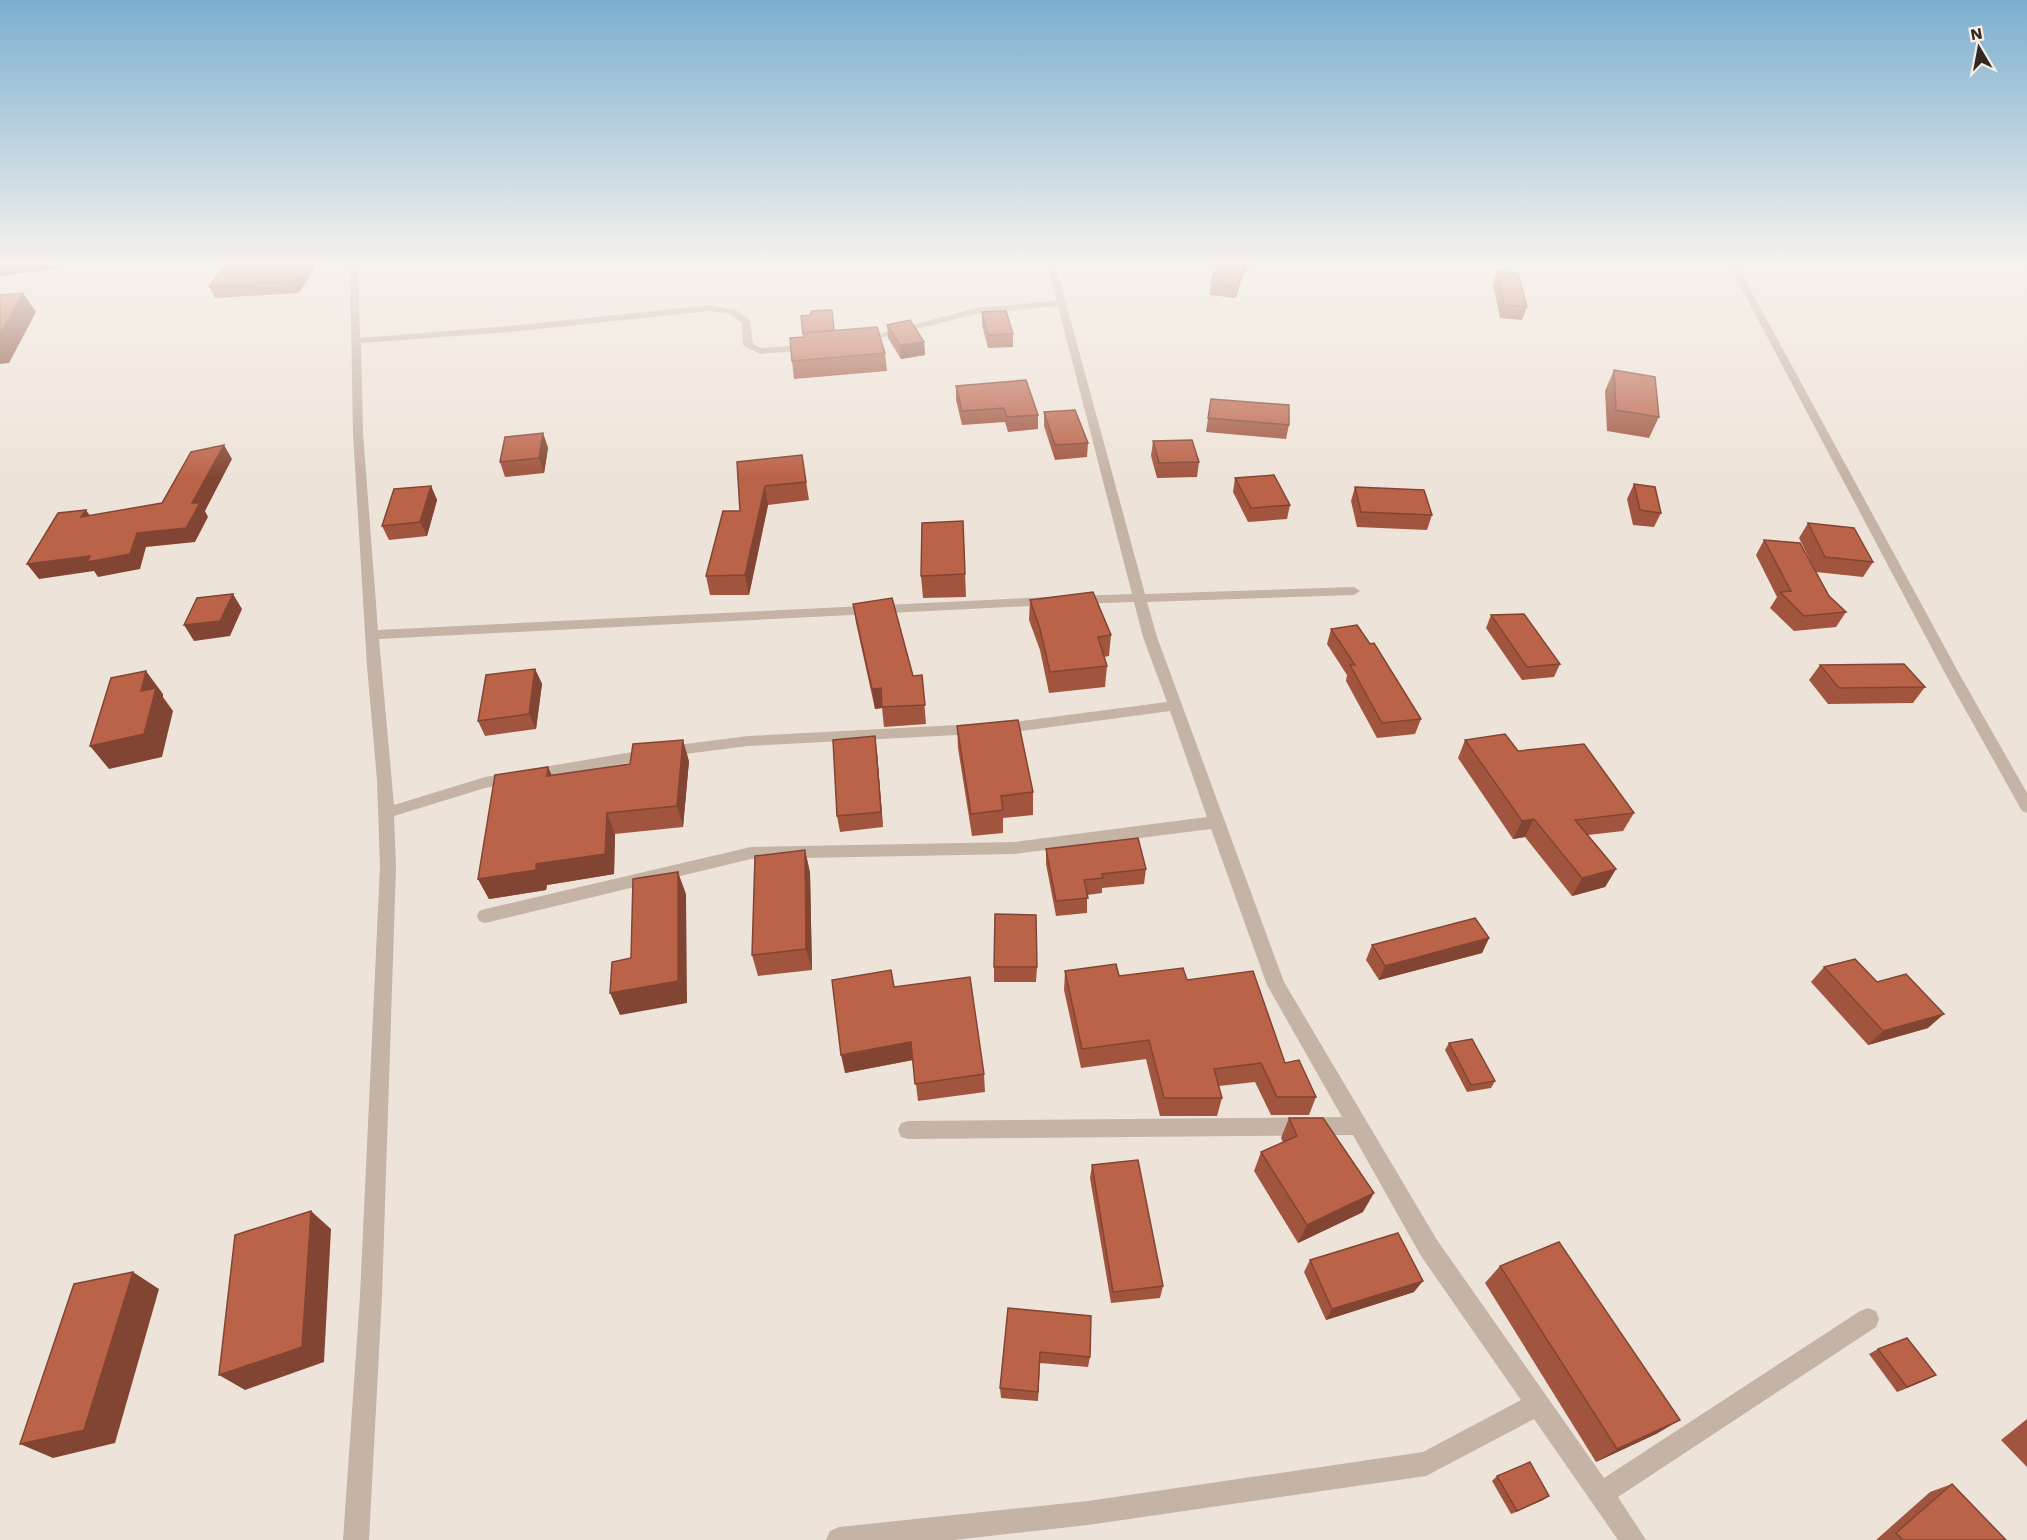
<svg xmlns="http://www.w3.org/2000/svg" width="2027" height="1540" viewBox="0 0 2027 1540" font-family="'Work Sans',sans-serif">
	<rect width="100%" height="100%" fill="#eee3d8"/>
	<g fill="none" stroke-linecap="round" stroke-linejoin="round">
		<g fill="#c5b3a5" fill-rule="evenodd">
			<polygon points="350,263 358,263 360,338 510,326 710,305 736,310 750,320 753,344 761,348 810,344 815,347 810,350 760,354 743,345 742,323 730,314 710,311 510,332 361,343 363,433 378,630 1049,597 1055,601 1049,605 379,639 394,805 485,777 662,747 748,736 1014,722 1167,702 1143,637 1134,602 1076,604 1070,600 1076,596 1132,594 1058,306 976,314 861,343 856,340 976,308 1057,301 1047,263 1055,263 1145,594 1354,587 1360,591 1354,595 1147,602 1157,637 1284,982 1437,1240 1604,1478 1860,1311 1868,1308 1876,1311 1879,1319 1876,1327 1618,1497 1646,1540 1618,1540 1534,1419 1426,1476 1088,1525 954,1540 826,1540 830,1531 839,1527 1088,1501 1423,1452 1521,1400 1421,1256 1353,1135 908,1139 901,1137 898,1130 901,1123 908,1121 1342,1117 1267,985 1211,829 1015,854 751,859 485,923 479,921 477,916 479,911 485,909 751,847 1015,842 1207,817 1170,711 1014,732 748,746 662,757 485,788 394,816 396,866 382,1296 369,1540 343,1540 360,1296 380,866 377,780 367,666 353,433"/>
			<polygon points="1728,263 1736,263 1961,677 2027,793 2027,813 2022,811 1947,677"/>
		</g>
	</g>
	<g fill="#a1553f">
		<polygon points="315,267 299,293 215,298 209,286"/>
		<polygon points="1497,271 1527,307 1522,320 1500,318 1493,284"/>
		<polygon points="1242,277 1236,298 1210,295 1211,282"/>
		<polygon points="982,312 1013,334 1013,347 988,348 982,325"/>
		<polygon points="887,325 924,342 925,355 901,359 888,338"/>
		<polygon points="834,330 885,353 887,371 794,379 792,361 804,337"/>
		<polygon points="1614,370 1659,417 1649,438 1607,431 1605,391"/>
		<polygon points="956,386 1038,415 1038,429 1008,432 1005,422 962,425 956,400"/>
		<polygon points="1211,399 1289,425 1286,439 1206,432"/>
		<polygon points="1044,412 1088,443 1087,457 1055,460 1044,426"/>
		<polygon points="543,433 548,448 544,473 505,477 500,462"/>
		<polygon points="1153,441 1199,462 1197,477 1157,478 1151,456"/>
		<polygon points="802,455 809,500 768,505 749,595 710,595 706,576 740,511 737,462"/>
		<polygon points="1235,478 1290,505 1287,519 1248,522 1233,492"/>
		<polygon points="1634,484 1661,513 1654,527 1633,525 1627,499"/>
		<polygon points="431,486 437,500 427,536 389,540 382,526"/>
		<polygon points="1355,487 1432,515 1427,530 1357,527 1351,501"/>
		<polygon points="963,521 966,597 923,598 921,576"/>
		<polygon points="1808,523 1873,562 1863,577 1816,572 1829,596 1846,612 1836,627 1794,631 1770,608 1777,597 1756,555 1764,540 1815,570 1799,538"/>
		<polygon points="1030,600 1111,635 1109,656 1104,657 1107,666 1105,687 1049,693 1040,650 1029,620"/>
		<polygon points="853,604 913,676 922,675 926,724 884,727 882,708 875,709 856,623"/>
		<polygon points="1491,615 1560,664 1554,677 1522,680 1486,628"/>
		<polygon points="1331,629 1421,719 1415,734 1377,738 1346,681 1347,675 1327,644"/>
		<polygon points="1820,665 1925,687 1913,703 1828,704 1809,680"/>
		<polygon points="535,669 542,684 536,729 485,736 478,721"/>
		<polygon points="957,726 1033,792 1033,815 1003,818 1003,833 972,836 958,748"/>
		<polygon points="1465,740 1518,751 1634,813 1623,831 1588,835 1616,869 1605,887 1572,896 1525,837 1513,839 1458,758"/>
		<polygon points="877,752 883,827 840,832 837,816"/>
		<polygon points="689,761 683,827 615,834 614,874 547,885 546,890 489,899 478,879 548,767 552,776"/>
		<polygon points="1046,849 1146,869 1144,884 1102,888 1102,893 1087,895 1087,913 1056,916 1046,864"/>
		<polygon points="805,850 810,873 812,970 758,976 752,955"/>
		<polygon points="1489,938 1482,953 1379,980 1366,960 1372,945"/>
		<polygon points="994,967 1037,967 1036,982 994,982"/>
		<polygon points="1824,967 1928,1028 1868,1045 1811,982"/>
		<polygon points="1065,971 1187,980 1285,1063 1316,1097 1309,1115 1271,1115 1255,1082 1219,1086 1222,1098 1217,1116 1160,1116 1146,1059 1081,1068 1064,990"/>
		<polygon points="894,987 984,1074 985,1092 918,1101 913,1060 845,1073"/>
		<polygon points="1449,1043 1495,1081 1491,1088 1467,1092 1445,1050"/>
		<polygon points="1289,1118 1363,1212 1298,1243 1254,1171 1261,1152 1283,1142 1281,1138"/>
		<polygon points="1092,1165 1163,1286 1160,1298 1111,1303 1090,1178"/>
		<polygon points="1310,1260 1414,1292 1326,1320 1304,1272"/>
		<polygon points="1500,1266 1658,1433 1596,1462 1485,1283"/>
		<polygon points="1008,1308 1090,1357 1088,1367 1040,1363 1038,1401 1001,1398 1000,1388"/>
		<polygon points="1878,1349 1936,1375 1926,1380 1897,1392 1869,1354"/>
		<polygon points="2027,1419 2027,1467 2001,1440"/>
		<polygon points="1497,1476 1543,1500 1511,1514 1492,1481"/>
		<polygon points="1952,1484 2006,1540 1876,1540 1930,1492"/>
	</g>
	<g fill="#834533">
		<polygon points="0,263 60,263 63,268 0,276"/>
		<polygon points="305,263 313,263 315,267 299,293 294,281"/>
		<polygon points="1245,263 1251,263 1242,277 1236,298 1238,285"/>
		<polygon points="23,293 36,312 9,363 0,364 0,334"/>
		<polygon points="924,342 925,355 901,359 900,345"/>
		<polygon points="543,433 548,448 544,473 539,458"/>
		<polygon points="224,445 232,459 205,511 208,517 195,542 146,547 140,569 98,577 94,571 39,579 27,564 90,556 137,533 192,503"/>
		<polygon points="431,486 437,500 427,536 420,522"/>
		<polygon points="765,486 768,505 749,595 745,575"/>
		<polygon points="86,510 96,524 81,517"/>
		<polygon points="233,594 242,609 230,636 194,641 184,625"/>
		<polygon points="535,669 542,684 536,729 529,714"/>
		<polygon points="146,671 163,694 163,697 173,711 162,757 109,769 90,746 141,691"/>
		<polygon points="881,688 882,708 875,709 872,689"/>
		<polygon points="875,736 877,752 883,827 881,812"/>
		<polygon points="683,740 689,761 683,827 677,806"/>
		<polygon points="548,767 557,788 547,776"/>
		<polygon points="607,813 615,834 614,874 547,885 546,890 489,899 478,879"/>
		<polygon points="1534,819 1525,837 1513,839 1522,821"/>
		<polygon points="805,850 810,873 812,970 806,949"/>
		<polygon points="1616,869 1605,887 1572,896 1582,878"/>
		<polygon points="678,872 686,894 687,1003 620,1015 610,993 678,981"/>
		<polygon points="1489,938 1482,953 1379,980 1385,966"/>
		<polygon points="1944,1014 1928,1028 1868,1045 1883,1031"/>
		<polygon points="911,1042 913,1060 845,1073 841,1055"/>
		<polygon points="1374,1193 1363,1212 1298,1243 1307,1225"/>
		<polygon points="311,1211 331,1229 324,1362 245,1390 219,1375"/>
		<polygon points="133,1272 159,1289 115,1443 53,1458 20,1444"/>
		<polygon points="1423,1281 1414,1292 1326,1320 1332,1309"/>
		<polygon points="1936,1375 1926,1380 1897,1392 1907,1387"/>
		<polygon points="1680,1420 1658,1433 1596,1462 1617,1449"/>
		<polygon points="1549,1496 1543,1500 1511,1514 1517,1511"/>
	</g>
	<g fill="#bb6349" stroke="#834533" stroke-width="1.5">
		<polygon points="228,263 305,263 294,281 209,286"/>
		<polygon points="1218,263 1245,263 1238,285 1211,282"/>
		<polygon points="1497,271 1518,273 1527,307 1504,305"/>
		<polygon points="23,293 0,334 0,295"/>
		<polygon points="832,310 834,330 803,334 801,316 811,315 811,311"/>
		<polygon points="1006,311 1013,334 988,335 982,312"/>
		<polygon points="910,320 924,342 900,345 887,325"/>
		<polygon points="877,327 885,353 792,361 790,338 804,337 804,333"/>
		<polygon points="1614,370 1655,377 1659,417 1616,410"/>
		<polygon points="1026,380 1038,415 1007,417 1004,408 962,411 956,386"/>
		<polygon points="1211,399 1289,405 1289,425 1208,418"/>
		<polygon points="1075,410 1088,443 1055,445 1044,412"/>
		<polygon points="543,433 539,458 500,462 505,437"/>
		<polygon points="1192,440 1199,462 1159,463 1153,441"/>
		<polygon points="224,445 192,503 200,503 186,528 137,533 130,554 87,562 90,556 27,564 58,513 86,510 81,517 162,503 191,452"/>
		<polygon points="802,455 806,482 765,486 745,575 706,576 723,511 740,511 737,462"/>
		<polygon points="1274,475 1290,505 1251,508 1235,478"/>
		<polygon points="1634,484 1655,487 1661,513 1640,510"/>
		<polygon points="431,486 420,522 382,526 394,489"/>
		<polygon points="1355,487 1424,490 1432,515 1361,512"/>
		<polygon points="963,521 965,574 921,576 922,523"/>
		<polygon points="1808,523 1854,528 1873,562 1825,557"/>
		<polygon points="1764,540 1800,543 1829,596 1846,612 1804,616 1780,592 1791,591"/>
		<polygon points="1093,592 1111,635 1098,637 1107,666 1050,672 1040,629 1030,600"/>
		<polygon points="233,594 220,621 184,625 197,598"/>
		<polygon points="892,598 913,676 922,675 925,705 882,707 881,688 872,689 853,604"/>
		<polygon points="1524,614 1560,664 1527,667 1491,615"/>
		<polygon points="1357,625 1370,644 1374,643 1421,719 1382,723 1350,665 1355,665 1331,629"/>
		<polygon points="1904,664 1925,687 1839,688 1820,665"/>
		<polygon points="535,669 529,714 478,721 486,675"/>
		<polygon points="146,671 141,691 156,688 144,734 90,746 111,678"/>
		<polygon points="1018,720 1033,792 1001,796 1003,810 971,814 957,726"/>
		<polygon points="1505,734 1518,751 1584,744 1634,813 1575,820 1616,869 1582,878 1534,819 1522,821 1465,740"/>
		<polygon points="875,736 881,812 837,816 833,740"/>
		<polygon points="683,740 677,806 607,813 605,854 536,864 536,870 478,879 495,775 548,767 547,776 630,764 633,744"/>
		<polygon points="1138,838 1146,869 1102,874 1103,878 1084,880 1088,898 1056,901 1046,849"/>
		<polygon points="805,850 806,949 752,955 755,856"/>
		<polygon points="678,872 678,981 610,993 612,962 631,958 633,879"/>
		<polygon points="995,914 1036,915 1037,967 994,967"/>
		<polygon points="1475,918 1489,938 1385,966 1372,945"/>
		<polygon points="1855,959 1877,982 1906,974 1944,1014 1883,1031 1824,967"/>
		<polygon points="1116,964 1119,976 1183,968 1187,980 1253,971 1285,1063 1299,1060 1316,1097 1277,1097 1261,1063 1214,1069 1222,1098 1164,1098 1149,1040 1082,1049 1065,971"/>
		<polygon points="891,970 894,987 970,977 984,1074 915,1084 911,1042 841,1055 832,980"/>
		<polygon points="1472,1039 1495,1081 1471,1085 1449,1043"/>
		<polygon points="1289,1118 1323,1118 1374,1193 1307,1225 1261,1152 1297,1136"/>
		<polygon points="1138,1160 1163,1286 1113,1292 1092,1165"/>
		<polygon points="311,1211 302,1347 219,1375 235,1235"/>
		<polygon points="1398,1233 1423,1281 1332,1309 1310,1260"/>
		<polygon points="1559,1242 1680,1420 1617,1449 1500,1266"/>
		<polygon points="133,1272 84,1430 20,1444 74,1284"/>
		<polygon points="1008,1308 1091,1316 1090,1357 1040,1352 1038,1392 1000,1388"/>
		<polygon points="1907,1338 1936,1375 1907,1387 1878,1349"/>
		<polygon points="1530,1462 1549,1496 1517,1511 1497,1476"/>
		<polygon points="1952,1484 2006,1540 1903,1540 1896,1533"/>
	</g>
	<linearGradient id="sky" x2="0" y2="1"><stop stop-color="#7bafcf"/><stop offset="0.55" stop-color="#f7f2ed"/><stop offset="1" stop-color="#f7f2ed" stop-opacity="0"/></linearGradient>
	<rect width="2027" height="479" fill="url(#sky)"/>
	<g transform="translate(1979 48) rotate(350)" stroke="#f7eee3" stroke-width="4.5" paint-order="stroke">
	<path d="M0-4.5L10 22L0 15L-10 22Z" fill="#312926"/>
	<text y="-9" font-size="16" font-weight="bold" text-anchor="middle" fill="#312926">N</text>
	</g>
</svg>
